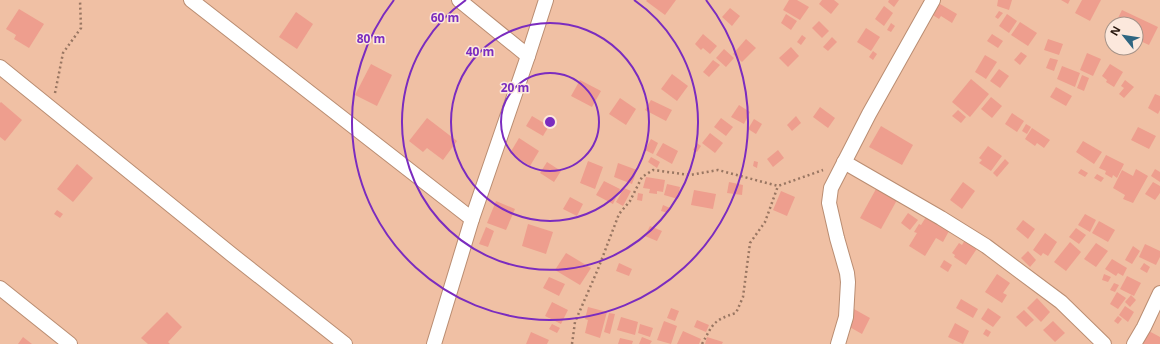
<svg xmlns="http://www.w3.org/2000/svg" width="1160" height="344" viewBox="0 0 1160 344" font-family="'Open Sans',sans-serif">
	<rect width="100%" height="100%" fill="#f0c0a4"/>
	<g fill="#ee9e8e">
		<polygon points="647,0 676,0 665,15 646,1"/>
		<polygon points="789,0 797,0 809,7 800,20 783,10"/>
		<polygon points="822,0 834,0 839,4 831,14 819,4"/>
		<polygon points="889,0 899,0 894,7 888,2"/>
		<polygon points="998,0 1012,0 1009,10 997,6"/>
		<polygon points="1061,0 1070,0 1068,4"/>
		<polygon points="1082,0 1101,0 1090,21 1075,13"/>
		<polygon points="935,1 957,14 952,23 941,16 939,19 928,12"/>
		<polygon points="884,6 893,13 884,26 875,19"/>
		<polygon points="730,8 740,16 732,26 722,17"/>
		<polygon points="19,9 44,24 29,48 14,39 16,35 6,29"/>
		<polygon points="1122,10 1158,27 1149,45 1136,39 1136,24 1115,24"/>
		<polygon points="999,11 1003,13 998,19 995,17"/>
		<polygon points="296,12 313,24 297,49 279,37"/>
		<polygon points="786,14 797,21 791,30 781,23"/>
		<polygon points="1007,14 1017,21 1009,33 999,26"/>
		<polygon points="819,21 829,31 822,38 812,28"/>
		<polygon points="1020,22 1037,33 1028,46 1011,35"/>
		<polygon points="891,23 895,26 891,32 887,30"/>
		<polygon points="866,28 880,37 871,51 857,42"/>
		<polygon points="703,34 717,46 710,54 703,48 701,50 695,44"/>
		<polygon points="992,34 1003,41 998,48 987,41"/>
		<polygon points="802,35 806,38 801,45 797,42"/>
		<polygon points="832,37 837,42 828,51 823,47"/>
		<polygon points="746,39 756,48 742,62 733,54"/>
		<polygon points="1048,39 1063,44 1059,55 1044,50"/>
		<polygon points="791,47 799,56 788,67 779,58"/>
		<polygon points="724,49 734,58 726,67 716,58"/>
		<polygon points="873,51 877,54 873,60 869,57"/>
		<polygon points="1021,52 1027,56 1020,65 1014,60"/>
		<polygon points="1087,53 1101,59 1093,76 1080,70"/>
		<polygon points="985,55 997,62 986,79 975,72"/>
		<polygon points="1050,58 1058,60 1054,71 1046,68"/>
		<polygon points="713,60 720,65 709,77 703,72"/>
		<polygon points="371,64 392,75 377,106 355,95"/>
		<polygon points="1110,64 1123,72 1114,87 1106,82 1107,80 1102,76"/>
		<polygon points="1062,66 1080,73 1075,87 1057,79"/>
		<polygon points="999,69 1009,76 1000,88 990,81"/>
		<polygon points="672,74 688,86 677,101 661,89"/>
		<polygon points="1082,75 1089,78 1084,91 1077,88"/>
		<polygon points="971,79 989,94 970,117 952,102"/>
		<polygon points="580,80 601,91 592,107 571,96"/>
		<polygon points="1125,80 1134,87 1124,98 1119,94 1124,88 1121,86"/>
		<polygon points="1056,87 1072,96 1066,106 1050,97"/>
		<polygon points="1155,94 1160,96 1160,110 1158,114 1148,108"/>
		<polygon points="991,97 1002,106 992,118 981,109"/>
		<polygon points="620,98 636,109 626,125 609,114"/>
		<polygon points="651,100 672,110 666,121 645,110"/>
		<polygon points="1,102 22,120 5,141 0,137 0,103"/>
		<polygon points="739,105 750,112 744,124 731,117"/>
		<polygon points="820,107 835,118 828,128 813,117"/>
		<polygon points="958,110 966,117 961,123 952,116"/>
		<polygon points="1012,113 1024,121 1017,132 1005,124"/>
		<polygon points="532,116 549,126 543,136 526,126"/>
		<polygon points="796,116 801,123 792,131 787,125"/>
		<polygon points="427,118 457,141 443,160 427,148 423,152 409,141"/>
		<polygon points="721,118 733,127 726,136 714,127"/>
		<polygon points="754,119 762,124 756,134 748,129"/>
		<polygon points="1026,124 1031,127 1027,134 1022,131"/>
		<polygon points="881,126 913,145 902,165 869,147"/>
		<polygon points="1138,127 1156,136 1149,149 1131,140"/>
		<polygon points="1032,128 1050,140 1044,148 1037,143 1035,146 1025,139"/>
		<polygon points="710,133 723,143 715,153 702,143"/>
		<polygon points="519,138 539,151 530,166 510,153"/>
		<polygon points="651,139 658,143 653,154 645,150"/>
		<polygon points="1083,141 1102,152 1094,164 1076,152"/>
		<polygon points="663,143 678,151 672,164 656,155"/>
		<polygon points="697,143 701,146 697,152 693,150"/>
		<polygon points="988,146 1002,156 991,171 979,163 982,160 979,158"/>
		<polygon points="778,150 784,158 773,167 767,159"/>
		<polygon points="1106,155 1124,164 1117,178 1113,175 1112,178 1105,174 1106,171 1099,168"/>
		<polygon points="651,157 660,162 657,168 648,162"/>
		<polygon points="1005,159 1009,163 997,177 993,173"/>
		<polygon points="588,161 603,167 595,189 580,183"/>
		<polygon points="754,161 758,162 757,168 753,166"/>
		<polygon points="547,162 561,171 554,182 540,173"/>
		<polygon points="618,163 637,170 632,184 614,177"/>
		<polygon points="77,164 93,178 73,202 57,189"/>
		<polygon points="1081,169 1088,173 1085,177 1078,173"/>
		<polygon points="1136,169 1148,176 1133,203 1123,199 1125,195 1113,188 1122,170 1133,176"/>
		<polygon points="1155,169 1160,172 1160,182 1151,176"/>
		<polygon points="1097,174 1104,178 1101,182 1094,178"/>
		<polygon points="646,177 665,180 663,192 657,191 657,194 649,193 650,189 643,188"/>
		<polygon points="604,181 620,189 613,204 596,195"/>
		<polygon points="729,182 743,185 742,195 727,193"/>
		<polygon points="963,182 975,191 962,209 950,200"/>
		<polygon points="1153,182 1160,186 1160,193 1155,200 1145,194"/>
		<polygon points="667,184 680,187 678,199 664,195"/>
		<polygon points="624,188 631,191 623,206 616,202"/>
		<polygon points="876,189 897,200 881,229 860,218"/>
		<polygon points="694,190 716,194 713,209 691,205"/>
		<polygon points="781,191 795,197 787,216 773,210"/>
		<polygon points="638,193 643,194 642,201 637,200"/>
		<polygon points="570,197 583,204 577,216 563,209"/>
		<polygon points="496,201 515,209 506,230 487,223"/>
		<polygon points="663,205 670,208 668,213 661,211"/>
		<polygon points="57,210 63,214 60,218 54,214"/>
		<polygon points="908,213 918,220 910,230 901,223"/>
		<polygon points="1085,214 1096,220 1090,232 1078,225"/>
		<polygon points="926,217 949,231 943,242 936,238 925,256 909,246 917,233 914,232 919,224 921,225"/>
		<polygon points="1023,220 1035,229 1028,239 1016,229"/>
		<polygon points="1099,221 1115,230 1108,242 1092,233"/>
		<polygon points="528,224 553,232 546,254 522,246"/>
		<polygon points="650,226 662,231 657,241 645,236"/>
		<polygon points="486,227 494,231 488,247 479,244"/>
		<polygon points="1076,228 1086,235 1079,244 1069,237"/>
		<polygon points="1045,233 1057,242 1048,256 1043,253 1041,256 1033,250"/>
		<polygon points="966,238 978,247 966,265 954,257 955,255 952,253 959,243 962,245"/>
		<polygon points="1070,242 1081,252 1066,271 1054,262"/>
		<polygon points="1096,243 1108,251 1096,267 1084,259"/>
		<polygon points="1145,244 1160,251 1160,257 1156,265 1139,257"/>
		<polygon points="1133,246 1140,251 1132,264 1125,260"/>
		<polygon points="1028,251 1036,260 1030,267 1021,258"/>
		<polygon points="566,253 591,268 580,285 555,270"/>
		<polygon points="1112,259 1127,268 1123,276 1118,273 1116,276 1105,269"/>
		<polygon points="944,260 952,265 948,272 940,267"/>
		<polygon points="619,263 632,269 629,276 616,271"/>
		<polygon points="1144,263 1150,267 1147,273 1140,269"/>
		<polygon points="997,274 1010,283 1003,293 1007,295 1002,303 985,292"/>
		<polygon points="1104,274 1111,277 1108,282 1102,280"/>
		<polygon points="1127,276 1141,283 1134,296 1120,289"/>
		<polygon points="549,277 565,284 559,296 543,288"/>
		<polygon points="1114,283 1119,285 1115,292 1110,290"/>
		<polygon points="1117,292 1126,298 1118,309 1110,304"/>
		<polygon points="1131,295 1136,300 1130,307 1125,302"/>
		<polygon points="1037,298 1050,312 1041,322 1027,308"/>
		<polygon points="961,299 978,309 973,318 956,308"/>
		<polygon points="552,302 568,310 561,324 545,316"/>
		<polygon points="1125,306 1134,312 1128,322 1119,315"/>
		<polygon points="588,307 607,312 600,338 585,333 588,320 585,319"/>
		<polygon points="671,308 679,311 675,321 667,318"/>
		<polygon points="988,308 1001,317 993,327 981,319"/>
		<polygon points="854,309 870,318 862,334 846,325"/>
		<polygon points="1024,310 1034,320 1026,327 1016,317"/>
		<polygon points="167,312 182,327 168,342 170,344 148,344 141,338"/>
		<polygon points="609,313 615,314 610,334 604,332"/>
		<polygon points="1118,316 1122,319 1118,324 1114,321"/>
		<polygon points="621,317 638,322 635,335 617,330"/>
		<polygon points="697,320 709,325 706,332 694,327"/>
		<polygon points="664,321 677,326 671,344 657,340"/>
		<polygon points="1053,321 1065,333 1055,342 1043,330"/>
		<polygon points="955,323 969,331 963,344 948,337"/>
		<polygon points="552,324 560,328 557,333 549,329"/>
		<polygon points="640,324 653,328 650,337 638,333"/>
		<polygon points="986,329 991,332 988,337 983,334"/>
		<polygon points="1147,330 1160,337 1160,344 1138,344"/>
		<polygon points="683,331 701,339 699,344 677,344"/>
		<polygon points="531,332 549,340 547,344 526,344"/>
		<polygon points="23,337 32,344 18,344"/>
		<polygon points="642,337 652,341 650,344 639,344"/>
		<polygon points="707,337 723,342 722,344 705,344"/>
		<polygon points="620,338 633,341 632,344 618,344"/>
	</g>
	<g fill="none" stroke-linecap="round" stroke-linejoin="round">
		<defs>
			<g id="minor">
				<polyline points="191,0 472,219"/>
				<polyline points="459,0 528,56"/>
				<polyline points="0,67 231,254 345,344"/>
				<polyline points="844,162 941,218 986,246 1061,302 1104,344"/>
				<polyline points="0,288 70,344"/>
				<polyline points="434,344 472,219 528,56 546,0"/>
				<polyline points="838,344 846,317 848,282 847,273 837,238 829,203 831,188 869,114 933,0"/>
				<polyline points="1134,344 1144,327 1160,293"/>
			</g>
		</defs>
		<use href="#minor" stroke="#ba8d72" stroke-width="16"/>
		<g stroke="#997662" stroke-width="2.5" stroke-dasharray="2 3" stroke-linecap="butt">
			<polyline points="55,93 63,53 81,28 80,0"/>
			<polyline points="572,344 575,322 598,269 619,214 630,201 642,177 653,170 690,175 718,170 778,186 823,170"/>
			<path d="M702,344c11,-20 11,-24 34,-31l7,-16 7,-54 15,-21 13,-36"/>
		</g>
		<use href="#minor" stroke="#fff" stroke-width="14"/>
	</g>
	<g fill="none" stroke="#7b2cbf" stroke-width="2">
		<circle cx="550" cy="122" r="49"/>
		<circle cx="550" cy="122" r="99"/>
		<path d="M634 0A148 148 0 1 1 466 0"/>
		<path d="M706 0A198 198 0 1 1 394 0"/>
	</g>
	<circle cx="550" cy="122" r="6" fill="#7b2cbf" stroke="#fce8dc" stroke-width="2"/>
	<g font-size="12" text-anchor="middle" font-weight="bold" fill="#7b2cbf" stroke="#fce8dc" stroke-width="3" stroke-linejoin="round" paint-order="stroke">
		<text x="445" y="22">60 m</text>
		<text x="371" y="43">80 m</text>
		<text x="480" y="56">40 m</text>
		<text x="515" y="92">20 m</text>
	</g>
	<g transform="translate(1124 36) rotate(300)"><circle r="19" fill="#fce8dc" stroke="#a69388"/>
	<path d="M0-3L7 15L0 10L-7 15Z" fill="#2f6681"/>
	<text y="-6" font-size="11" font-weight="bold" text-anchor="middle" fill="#241309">N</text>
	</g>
</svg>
